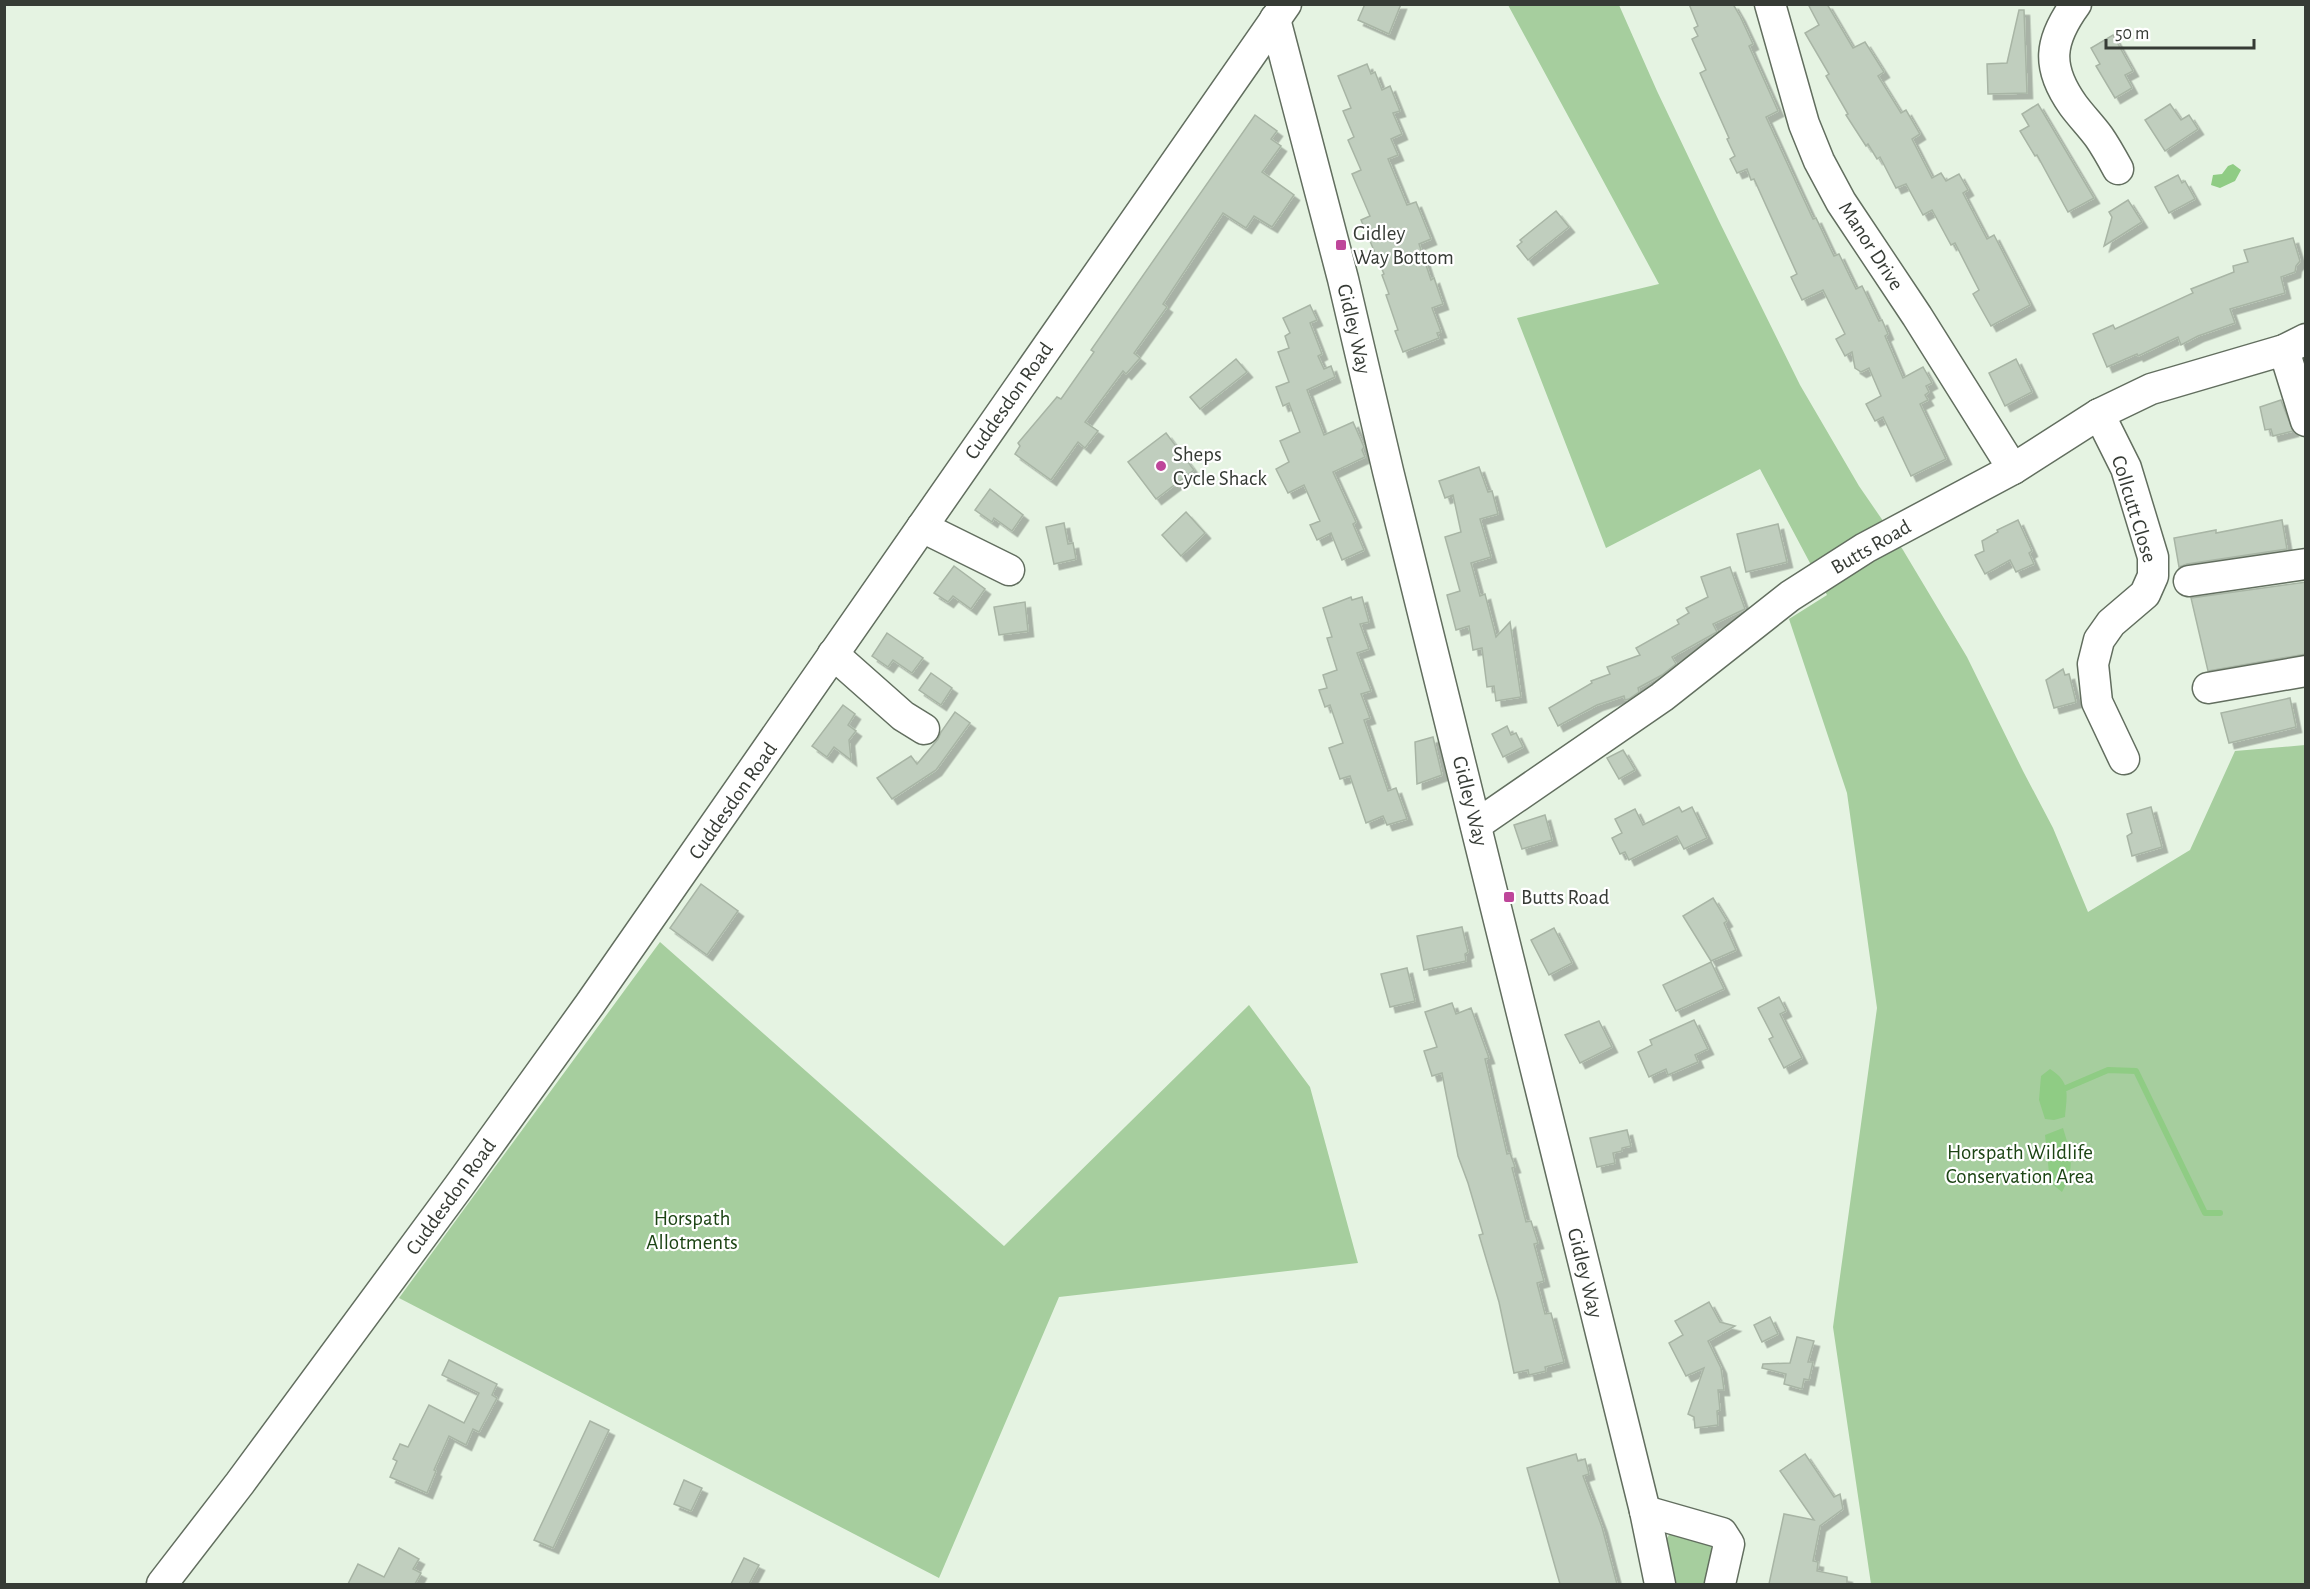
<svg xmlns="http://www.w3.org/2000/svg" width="2310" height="1589" viewBox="0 0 2310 1589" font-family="'Alegreya Sans',sans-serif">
	<defs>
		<filter id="shadow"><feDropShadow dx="5.5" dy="5.5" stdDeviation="0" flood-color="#0004"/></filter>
	</defs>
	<rect width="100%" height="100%" fill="#e5f3e2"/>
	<g fill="#a6ce9e">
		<polygon points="1508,5 1619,5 1657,91 1719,221 1800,385 1859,486 1903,550 1967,657 2023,771 2053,828 2088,912 2190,850 2235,751 2305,745 2305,1584 1871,1584 1833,1327 1877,1008 1847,793 1789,619 1827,595 1760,469 1606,548 1517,318 1659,284"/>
		<polygon points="660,942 1004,1246 1249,1005 1310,1087 1358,1263 1059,1297 939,1578 399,1298"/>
		<polygon points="1670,1533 1722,1548 1715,1584 1676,1584 1666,1540"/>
	</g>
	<g fill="#8fcc84">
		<polygon points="2233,164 2241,170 2235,181 2220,188 2211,185 2213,175 2222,174 2228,166"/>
		<path d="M2050,1069c21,13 17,26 15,48l-11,3 -9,-1 -6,-19 2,-24z"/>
		<path d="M2063,1128c8,26 13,39 -1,64l-12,-10 -5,-47z"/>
	</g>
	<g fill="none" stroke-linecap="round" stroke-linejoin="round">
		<polyline stroke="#8fcc84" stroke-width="6" points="2066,1088 2108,1070 2136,1071 2205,1213 2220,1213"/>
	</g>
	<g fill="#c0cebe" stroke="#a8b5a5" stroke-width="1.5" filter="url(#shadow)">
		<polygon points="1365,4 1401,4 1389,34 1358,20"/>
		<polygon points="1689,4 1733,4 1740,16 1753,44 1749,46 1778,111 1766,117 1799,189 1813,219 1816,218 1834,256 1839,254 1856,289 1862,286 1879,321 1882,320 1888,334 1885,336 1903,378 1923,367 1932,383 1926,386 1929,392 1925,395 1928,400 1920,404 1946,459 1911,476 1883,417 1875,421 1866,404 1881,396 1869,368 1861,372 1855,368 1852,352 1845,356 1836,339 1845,334 1823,290 1802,300 1791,277 1797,274 1754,179 1751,180 1747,169 1737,173 1730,159 1735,156 1727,139 1729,138 1700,73 1706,70 1692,39 1698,36 1694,28 1698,26"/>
		<polygon points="1808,4 1827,4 1853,48 1865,42 1884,72 1878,76 1901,113 1906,110 1920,134 1912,139 1932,178 1941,173 1946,181 1959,174 1968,190 1963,193 1987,239 1994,235 2030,305 1991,326 1973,294 1979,290 1955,243 1951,245 1932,210 1923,215 1906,184 1896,188 1880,157 1877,159 1868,144 1866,146 1846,115 1848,114 1826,76 1829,74 1805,33 1819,25"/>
		<polygon points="2019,10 2024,10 2027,93 1988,94 1987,64 2007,63"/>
		<polygon points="2113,35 2133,71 2125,75 2132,88 2115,98 2096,66 2100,64 2091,48"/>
		<polygon points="1367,64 1371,74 1375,72 1382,90 1390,86 1400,111 1393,113 1402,134 1391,139 1398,155 1388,159 1407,205 1416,202 1431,239 1419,244 1431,280 1434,278 1443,304 1432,308 1441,332 1437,333 1439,338 1403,352 1395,331 1398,330 1386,295 1389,294 1382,275 1384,274 1361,220 1370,216 1352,174 1361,170 1348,140 1354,137 1343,111 1351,108 1338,76"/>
		<polygon points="2038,104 2094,198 2068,212 2037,155 2035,156 2020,131 2029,126 2022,114"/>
		<polygon points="2170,104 2181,120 2189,115 2198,129 2165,151 2145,120"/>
		<polygon points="1255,115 1277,131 1271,139 1281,146 1262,172 1294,195 1272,227 1254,216 1246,228 1223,213 1163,304 1167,307 1134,353 1140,358 1126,374 1123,371 1085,422 1098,431 1085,448 1078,442 1051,480 1015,454 1020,446 1018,443 1057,397 1061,399 1094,352 1091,350"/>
		<polygon points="2178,175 2182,183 2185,181 2195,199 2169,213 2155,187"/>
		<polygon points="2128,200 2142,222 2104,246 2112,217 2109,212"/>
		<polygon points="1556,211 1569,227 1528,260 1517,246 1522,242 1520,240"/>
		<polygon points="2293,238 2300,261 2296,266 2295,272 2281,277 2285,293 2230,309 2235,323 2198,336 2181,345 2178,337 2138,356 2137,354 2107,367 2093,334 2113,325 2115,329 2193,293 2191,289 2234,272 2233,266 2248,262 2244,250"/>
		<polygon points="1310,305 1317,320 1310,323 1322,354 1318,356 1324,369 1331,366 1335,377 1307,390 1324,435 1353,422 1364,447 1362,450 1365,457 1333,472 1356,522 1353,524 1364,550 1342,560 1331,533 1317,540 1310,525 1320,521 1304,485 1288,493 1276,469 1289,462 1280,441 1300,432 1289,403 1283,406 1276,387 1289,382 1278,352 1289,348 1285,336 1290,333 1283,318"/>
		<polygon points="1236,359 1247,372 1200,409 1190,397"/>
		<polygon points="2016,359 2032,392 2005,406 1989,373"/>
		<polygon points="2281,400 2293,431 2273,436 2271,429 2265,430 2260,407"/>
		<polygon points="1166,433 1194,470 1156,499 1128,462"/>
		<polygon points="1479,467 1488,492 1492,491 1498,514 1480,519 1491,557 1471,563 1480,596 1485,594 1496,637 1510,622 1521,697 1496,701 1494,686 1487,687 1482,648 1473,650 1469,626 1456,630 1447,595 1460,591 1445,537 1461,532 1453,495 1445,498 1439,481"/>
		<polygon points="990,489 1023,515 1012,531 994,518 992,522 975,510"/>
		<polygon points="1186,512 1205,533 1181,556 1162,535"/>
		<polygon points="2018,520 2032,551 2029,553 2034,564 2016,572 2010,560 1985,574 1975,555 1984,551 1982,541 1998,532 1997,530"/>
		<polygon points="2282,520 2287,549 2187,564 2179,567 2174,538 2216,530 2216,533"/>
		<polygon points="1064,523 1068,544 1073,543 1076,559 1054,564 1046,527"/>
		<polygon points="1778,524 1787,562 1746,572 1737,534"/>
		<polygon points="954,566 985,589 971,609 953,596 948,602 934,593"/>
		<polygon points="1730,567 1745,609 1713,624 1717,632 1672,657 1676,664 1662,675 1638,688 1639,692 1629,699 1625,700 1624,696 1597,705 1558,726 1549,708 1592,683 1591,681 1610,674 1607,667 1640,655 1636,648 1679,624 1677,620 1689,613 1686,608 1708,597 1701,577"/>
		<polygon points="2306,582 2306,654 2208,671 2191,598"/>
		<polygon points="1351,597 1352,600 1362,597 1369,622 1360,624 1369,649 1357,653 1371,691 1361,694 1370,718 1364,720 1388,791 1396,788 1407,819 1387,825 1383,816 1366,823 1350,776 1340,779 1329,748 1343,743 1330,705 1325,707 1319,690 1327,688 1323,675 1337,670 1327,638 1332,637 1323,608"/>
		<polygon points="1025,602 1028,631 999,635 994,607"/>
		<polygon points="887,633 923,658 912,673 893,660 888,667 872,656"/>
		<polygon points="2063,669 2065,675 2069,674 2076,702 2054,708 2046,680"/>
		<polygon points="931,673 952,688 941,705 919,690"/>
		<polygon points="2290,698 2296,727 2229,743 2221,713"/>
		<polygon points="843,705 855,714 848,725 856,731 849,740 851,760 834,747 827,757 812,746"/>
		<polygon points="955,712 970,723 936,770 892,799 877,778 911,756 917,764 938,739 941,732"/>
		<polygon points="1507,726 1511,735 1516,733 1523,747 1503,757 1492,734"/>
		<polygon points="1433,737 1442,775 1417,784 1415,742"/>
		<polygon points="1623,750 1635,770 1619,779 1607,758"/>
		<polygon points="1679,807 1682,812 1692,807 1707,838 1684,849 1677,836 1629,860 1625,852 1620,854 1612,838 1622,833 1615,819 1635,809 1643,825"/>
		<polygon points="2151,807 2162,847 2132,856 2127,836 2132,833 2127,814"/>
		<polygon points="1545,815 1552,840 1522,849 1514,825"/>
		<polygon points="701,884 738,911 707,955 670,928"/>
		<polygon points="1713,898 1727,921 1724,923 1736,950 1711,961 1683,916"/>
		<polygon points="1462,927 1468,952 1465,954 1466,961 1424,970 1417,936"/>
		<polygon points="1554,928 1572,963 1549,975 1531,940"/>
		<polygon points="1711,962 1724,989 1676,1011 1663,985"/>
		<polygon points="1407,968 1415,1001 1390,1007 1381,974"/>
		<polygon points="1779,997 1786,1011 1780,1014 1802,1058 1784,1068 1769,1039 1773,1037 1758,1008"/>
		<polygon points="1452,1003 1456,1014 1471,1008 1489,1058 1485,1059 1507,1154 1510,1153 1515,1167 1512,1168 1526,1222 1531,1221 1538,1243 1534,1244 1544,1281 1537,1283 1545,1314 1551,1313 1564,1362 1545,1367 1546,1371 1529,1375 1528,1370 1514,1373 1499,1302 1479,1235 1483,1234 1468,1183 1458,1156 1442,1073 1432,1076 1424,1051 1437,1047 1425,1012"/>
		<polygon points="1694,1020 1708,1049 1695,1055 1698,1062 1668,1075 1666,1069 1649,1077 1638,1052 1652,1045 1650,1040"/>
		<polygon points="1599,1021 1612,1047 1580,1063 1565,1035"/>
		<polygon points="1627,1130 1631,1146 1622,1148 1622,1151 1613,1153 1615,1163 1597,1167 1590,1138"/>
		<polygon points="1709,1302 1720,1322 1735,1326 1708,1341 1721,1368 1724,1390 1718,1390 1720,1410 1717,1411 1718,1425 1695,1428 1694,1417 1688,1414 1704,1368 1686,1376 1669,1343 1683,1335 1675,1321"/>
		<polygon points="1770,1317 1778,1334 1762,1342 1754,1325"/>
		<polygon points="1797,1337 1814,1341 1808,1362 1813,1362 1809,1380 1804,1379 1802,1389 1784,1384 1786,1374 1762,1368 1763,1364 1790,1363"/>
		<polygon points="449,1360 497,1384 492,1395 497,1398 479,1432 473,1429 466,1445 449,1436 434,1470 436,1471 427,1493 390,1477 397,1461 393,1459 400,1444 408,1447 429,1405 464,1423 479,1393 442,1375"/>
		<polygon points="590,1421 609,1430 553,1548 534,1540"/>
		<polygon points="1576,1454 1578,1461 1585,1459 1589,1474 1583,1476 1602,1527 1617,1584 1560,1584 1527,1468"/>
		<polygon points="1805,1454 1834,1497 1840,1494 1843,1509 1820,1526 1813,1561 1818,1562 1817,1571 1847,1577 1847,1584 1769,1584 1784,1514 1814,1520 1780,1471"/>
		<polygon points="684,1480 702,1488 691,1511 674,1504"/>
		<polygon points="399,1548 419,1559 413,1569 421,1573 415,1584 348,1584 358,1564 384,1577"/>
		<polygon points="744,1558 759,1565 749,1584 731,1584"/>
	</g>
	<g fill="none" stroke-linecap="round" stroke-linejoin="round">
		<defs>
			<g id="minor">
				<polyline points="1770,4 1804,124 1819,161 1841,202 1917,316 2013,469"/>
				<path d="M2076,4c-27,37 -30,63 -3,101 8,11 18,21 26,32 7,10 13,21 19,32"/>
				<polyline points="1275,19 1343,279 1388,471 1645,1511 1660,1584"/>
				<polyline points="2284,350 2306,421"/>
				<polyline points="2099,414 2126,468 2153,557 2153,576 2145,594 2111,623 2099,640 2093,664 2097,702 2124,759"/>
				<polyline points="922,527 1009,570"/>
				<polyline points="2189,581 2306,564"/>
				<polyline points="833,654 903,716 924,729"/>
				<polyline points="2208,688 2306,671"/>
				<polyline points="1476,825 1662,697 1790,596 1865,548 2013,469 2099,414 2151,389 2284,350 2306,339"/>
				<polyline points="1645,1511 1722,1533 1729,1544 1720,1584"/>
				<polyline points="162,1584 240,1483 459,1186 590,1004 1286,4"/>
			</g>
		</defs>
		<use href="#minor" stroke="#626e5f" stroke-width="33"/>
		<use href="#minor" stroke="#fff" stroke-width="30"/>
	</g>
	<g fill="#be469a" stroke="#fff" stroke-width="2">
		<rect x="1335" y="239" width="12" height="12" rx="3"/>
		<circle cx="1161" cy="466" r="6"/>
		<rect x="1503" y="891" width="12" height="12" rx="3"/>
	</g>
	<g text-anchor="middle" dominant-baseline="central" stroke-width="4.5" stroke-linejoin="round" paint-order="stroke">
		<g font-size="21" fill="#363b35" stroke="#fff" text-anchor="start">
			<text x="1353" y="233">Gidley<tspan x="1353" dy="24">Way Bottom</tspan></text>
			<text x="1173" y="454">Sheps<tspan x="1173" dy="24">Cycle Shack</tspan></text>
			<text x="1521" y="897">Butts Road</text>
		</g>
		<g font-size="21" fill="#363b35" stroke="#fff">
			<text transform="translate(1871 246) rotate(57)">Manor Drive</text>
			<text transform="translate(1354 329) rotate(77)">Gidley Way</text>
			<text transform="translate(1009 401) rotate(-55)">Cuddesdon Road</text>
			<text transform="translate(2134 509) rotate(73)">Collcutt Close</text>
			<text transform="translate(1871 547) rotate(-30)">Butts Road</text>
			<text transform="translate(733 801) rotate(-55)">Cuddesdon Road</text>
			<text transform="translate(1470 801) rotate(76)">Gidley Way</text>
			<text transform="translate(451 1197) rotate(-54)">Cuddesdon Road</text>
			<text transform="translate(1585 1273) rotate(76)">Gidley Way</text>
		</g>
		<g font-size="21" fill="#1c4414" stroke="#fff">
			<text x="2020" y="1152">Horspath Wildlife<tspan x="2020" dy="24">Conservation Area</tspan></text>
			<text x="692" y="1218">Horspath<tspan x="692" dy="24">Allotments</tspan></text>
		</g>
	</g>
	<rect width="2310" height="1589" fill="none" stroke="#363b35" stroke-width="12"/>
	<path d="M2106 39v9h148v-9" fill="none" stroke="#363b35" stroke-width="3"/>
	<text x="2115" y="39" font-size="18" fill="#363b35" stroke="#ffffff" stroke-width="4.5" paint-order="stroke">50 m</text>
</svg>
